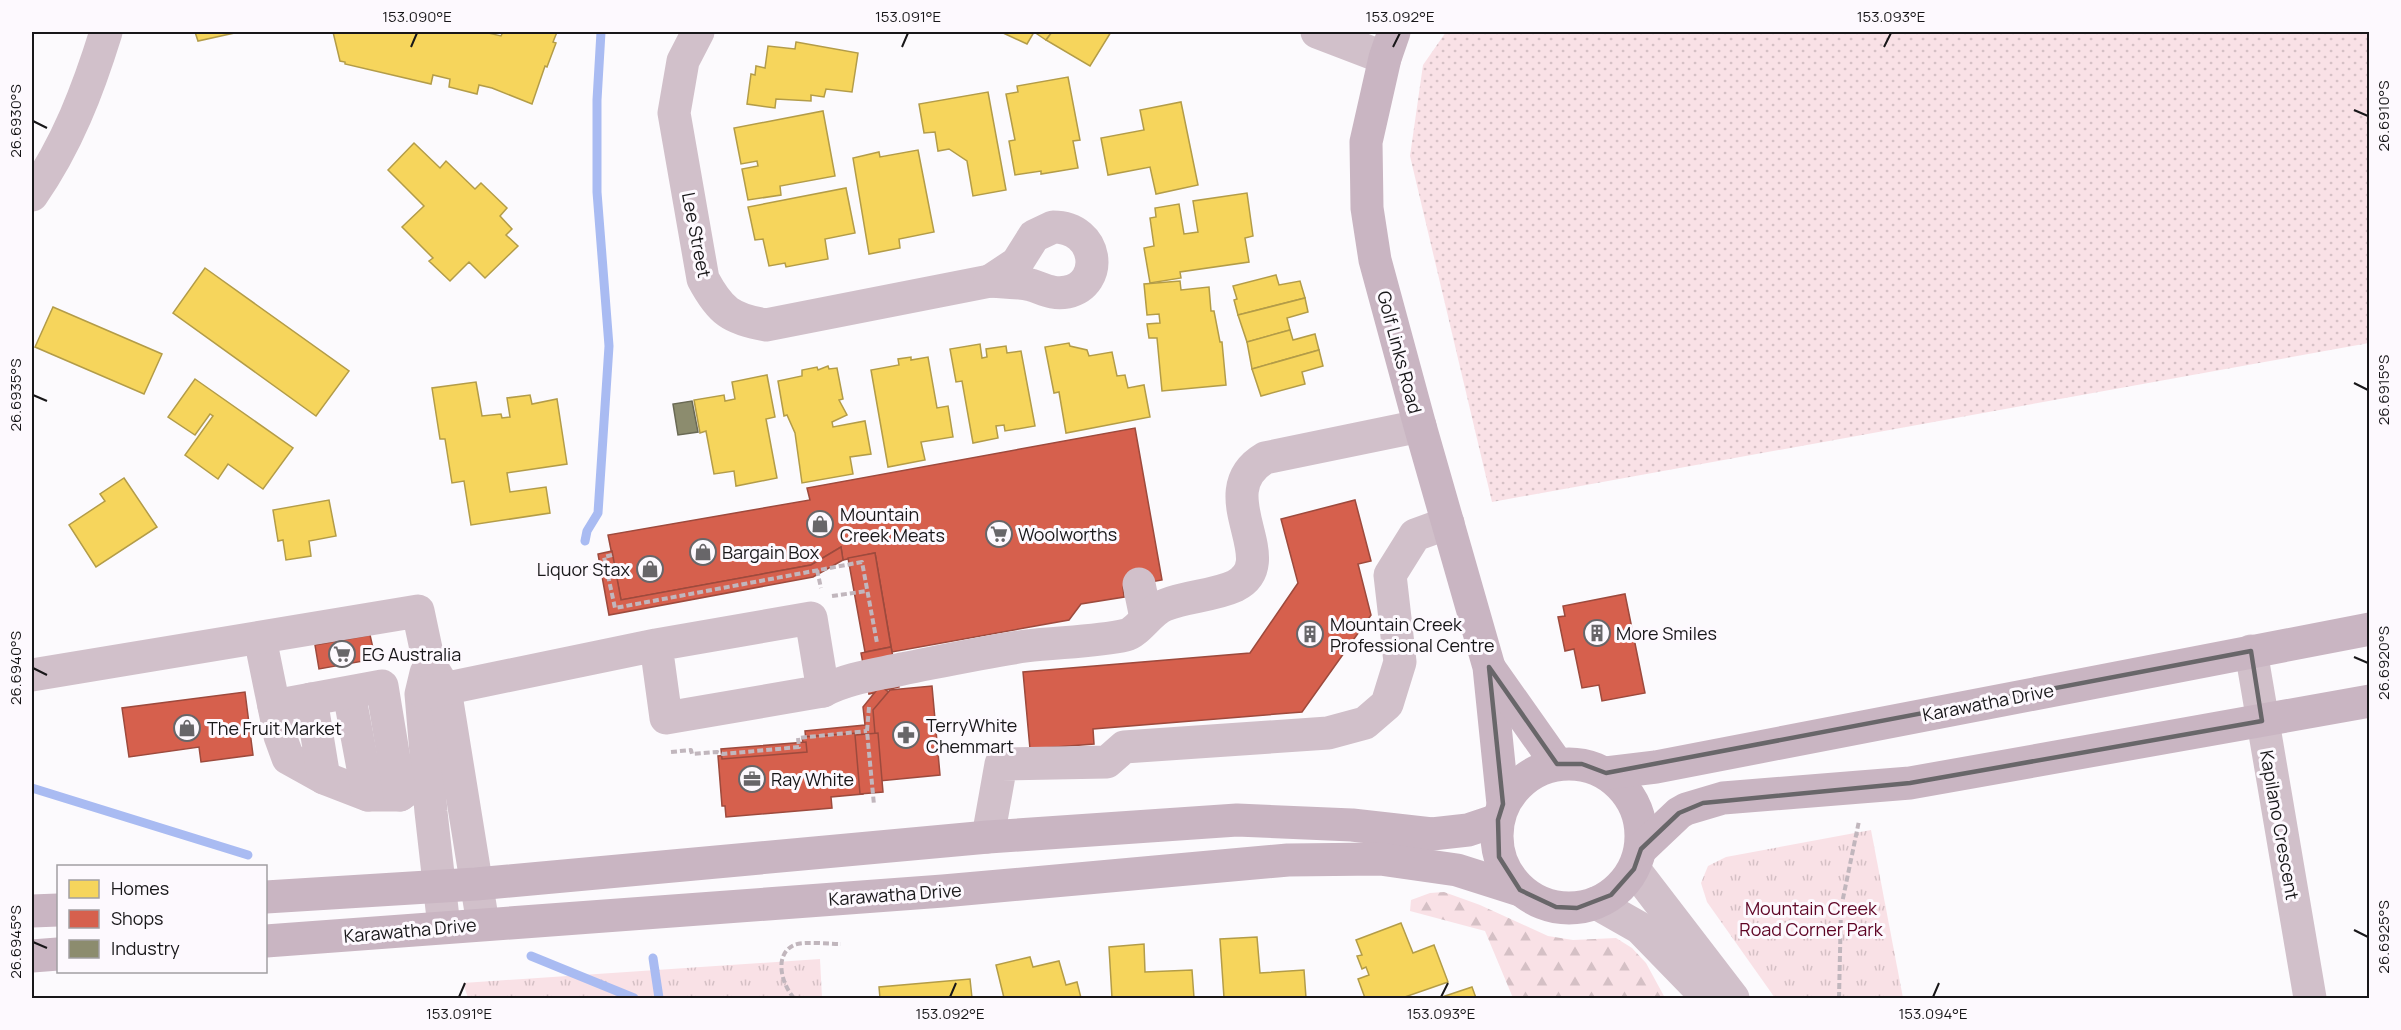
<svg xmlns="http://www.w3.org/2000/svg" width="2401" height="1030" viewBox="0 0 2401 1030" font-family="Manrope,sans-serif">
	<defs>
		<pattern id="grass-dots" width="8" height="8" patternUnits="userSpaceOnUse" patternTransform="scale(1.5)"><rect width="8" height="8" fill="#f9e1e6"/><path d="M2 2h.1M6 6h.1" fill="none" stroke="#d5c0c5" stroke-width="1.8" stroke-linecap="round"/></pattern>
		<pattern id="forest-firs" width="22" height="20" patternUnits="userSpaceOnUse" patternTransform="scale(1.5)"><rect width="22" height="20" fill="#f9e1e6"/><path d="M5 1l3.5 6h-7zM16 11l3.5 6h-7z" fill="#d5c0c5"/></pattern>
		<pattern id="park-tufts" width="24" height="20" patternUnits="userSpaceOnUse" patternTransform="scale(1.5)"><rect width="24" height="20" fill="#f9e1e6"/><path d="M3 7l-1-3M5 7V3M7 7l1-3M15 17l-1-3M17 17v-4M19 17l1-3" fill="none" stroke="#d5c0c5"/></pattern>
	</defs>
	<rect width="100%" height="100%" fill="#fcfafd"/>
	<polygon fill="url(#grass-dots)" points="1446,32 2369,32 2369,343 1492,502 1410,156 1423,65"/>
	<polygon fill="url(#forest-firs)" points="1444,892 1480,905 1548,936 1573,940 1616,938 1632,948 1646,963 1665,998 1513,998 1485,931 1410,911 1411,900 1430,893"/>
	<g fill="url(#park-tufts)">
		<polygon points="1871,830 1903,998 1775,998 1707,902 1701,883 1708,866 1726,857"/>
		<polygon points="820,959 822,998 468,998 463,983"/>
	</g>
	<g fill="#f6d55c" stroke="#b39c48" stroke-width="1.5">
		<polygon points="195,32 239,32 198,41"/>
		<polygon points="333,32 484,32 501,36 503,32 557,32 553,42 556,43 547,67 545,66 532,104 492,88 479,85 477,94 449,87 450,79 433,75 431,84 345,64 345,62 340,61"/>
		<polygon points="1001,32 1052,32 1046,40 1034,32 1027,44"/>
		<polygon points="1052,32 1111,32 1090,66 1046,40"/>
		<polygon points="796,42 858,53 852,92 826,89 824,97 811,95 811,101 776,99 775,108 747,104 751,74 755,75 756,66 765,68 768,46 795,49"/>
		<polygon points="1068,77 1080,140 1073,141 1078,168 1041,174 1041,171 1015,175 1009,141 1015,140 1006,94 1018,92 1017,86"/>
		<polygon points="988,92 1006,190 973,196 967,161 949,149 938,151 935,132 924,133 919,104"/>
		<polygon points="1181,102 1198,185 1156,194 1150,167 1108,175 1101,138 1144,130 1140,110"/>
		<polygon points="823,111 835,176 780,186 781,195 748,200 742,169 758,166 757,161 741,164 734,128"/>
		<polygon points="414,143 440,168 446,161 475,189 481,183 507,208 500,216 512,229 506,235 518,246 485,278 469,262 450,281 429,261 433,258 402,227 424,206 388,170"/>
		<polygon points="918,150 934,232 899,239 900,248 869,254 853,158 879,152 880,157"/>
		<polygon points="846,188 855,233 825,239 828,259 786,267 785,263 769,266 763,239 755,240 748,207"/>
		<polygon points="1247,193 1253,236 1245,238 1249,262 1180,272 1181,278 1150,283 1144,248 1154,246 1150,218 1156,217 1155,208 1179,204 1184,234 1198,232 1193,201"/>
		<polygon points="205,268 349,371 316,416 173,313"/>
		<polygon points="1276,275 1279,285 1300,281 1305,298 1238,315 1234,300 1237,299 1233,286"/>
		<polygon points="1180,281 1181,290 1209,287 1211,311 1214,311 1220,342 1222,342 1226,385 1162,391 1157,338 1149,338 1147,324 1160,323 1159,314 1147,315 1144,284"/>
		<polygon points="1305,298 1308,312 1287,318 1290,330 1247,342 1238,315"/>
		<polygon points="53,307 162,354 144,394 35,347"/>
		<polygon points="1290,330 1293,340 1315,334 1319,350 1252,369 1247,342"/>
		<polygon points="1069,343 1070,346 1087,350 1089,356 1112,352 1117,376 1125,375 1128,388 1144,385 1150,417 1066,433 1059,392 1054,393 1045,347"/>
		<polygon points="980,344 982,358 987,357 986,349 1006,346 1007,353 1021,351 1035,426 1005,431 1004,425 996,426 998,438 973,443 962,381 956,382 950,349"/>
		<polygon points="1319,350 1323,366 1302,372 1305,384 1261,396 1252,369"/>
		<polygon points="911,357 911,360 928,357 937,408 948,406 953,437 921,442 925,460 888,467 871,370 899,365 898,359"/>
		<polygon points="828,366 829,369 837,368 843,399 839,400 847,415 832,422 833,427 865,421 871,454 850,457 853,474 802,483 795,433 787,415 784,416 778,381 802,376 802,370 817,367 818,370"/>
		<polygon points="767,375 775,417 766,419 777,478 736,486 734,471 714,474 706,431 700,433 694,400 724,395 725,401 735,399 732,382"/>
		<polygon points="195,379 293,448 263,489 228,464 218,479 185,455 213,416 210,414 195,435 168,417"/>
		<polygon points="476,382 482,416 501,414 502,418 510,417 507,398 530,395 532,404 557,399 567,464 507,473 510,492 546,487 550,513 471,525 464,481 452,483 445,439 440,439 432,388"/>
		<polygon points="124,478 157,527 96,567 69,525 105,501 100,494"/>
		<polygon points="329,500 336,536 309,541 311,556 286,560 283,540 278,541 273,510"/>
		<polygon points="1401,923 1413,953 1434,945 1448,982 1402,998 1365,998 1358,979 1369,975 1366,967 1362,969 1357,956 1362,955 1356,940"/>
		<polygon points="1257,937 1260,973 1304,970 1306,998 1224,998 1220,939"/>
		<polygon points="1144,944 1145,972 1192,970 1194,998 1112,998 1109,947"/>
		<polygon points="1030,957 1033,967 1059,961 1066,985 1077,982 1081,998 1004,998 996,965"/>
		<polygon points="970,979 972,998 880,998 879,987"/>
		<polygon points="1472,987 1476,998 1439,998"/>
	</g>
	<g fill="#d6604d" stroke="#9d4a3d" stroke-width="1.5">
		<polygon points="1135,428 1162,580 1123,587 1124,597 1081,604 1069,620 892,652 875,553 843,560 841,547 811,565 621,600 608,535 810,500 807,488"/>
		<polygon points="1355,500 1371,561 1358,564 1371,615 1302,712 1093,729 1094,744 1030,749 1023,672 1250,653 1298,583 1281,519"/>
		<polygon points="841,547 843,560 813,577 609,615 598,554 612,551 621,600 811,565"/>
		<polygon points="875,553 891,647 865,652 848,558"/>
		<polygon points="1625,594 1645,693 1602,701 1599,685 1582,688 1574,649 1565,651 1558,617 1565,616 1563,606"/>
		<polygon points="370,635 373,648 366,649 369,660 319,669 315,645"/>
		<polygon points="891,647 899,687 869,694 861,653"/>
		<polygon points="880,686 890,693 876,710 878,734 806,741 805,731 865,725 863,707"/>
		<polygon points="932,686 940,775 879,781 873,710 890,690"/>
		<polygon points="245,692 253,755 201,762 199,747 129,757 122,708"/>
		<polygon points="858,733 863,794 831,797 832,808 726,817 725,806 722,806 718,756 804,749 802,737"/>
		<polygon points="878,733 883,792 860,794 855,735"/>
		<polygon points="806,742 807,752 722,759 721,749"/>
	</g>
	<polygon fill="#8c8c6e" stroke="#696954" stroke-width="1.5" points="692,401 698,432 678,435 673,404"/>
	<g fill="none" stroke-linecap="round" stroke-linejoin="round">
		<g stroke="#a9bbf2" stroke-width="9">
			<polyline points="585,541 587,531 598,513 609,346 597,192 597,100 601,32"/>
			<polyline points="32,788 248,855"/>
			<polyline points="531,956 634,998"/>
			<polyline points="653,958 659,998"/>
		</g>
		<g stroke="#c1b6bd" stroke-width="4" stroke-dasharray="6 3" stroke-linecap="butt">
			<polyline points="612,555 604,557 615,608 862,562 877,643"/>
			<polyline points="817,570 821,588"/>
			<polyline points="563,574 606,564"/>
			<polyline points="832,596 867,591"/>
			<polyline points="869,707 867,731 874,805"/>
			<polyline points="671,752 691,750 692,754 717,752 723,754 799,747 798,738 867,731"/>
			<path d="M794,998c-12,-13 -21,-43 0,-53 9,-4 36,-1 47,-1"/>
			<polyline points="1839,998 1841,908 1859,821"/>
		</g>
		<g stroke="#d1c0ca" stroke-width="33">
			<path d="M698,32l-15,29 -9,52 29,166c17,32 28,40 63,46l224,-44"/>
			<polyline points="1317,32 1385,58"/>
			<path d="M32,195c35,-50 56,-105 74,-163"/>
			<path d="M1053,227c46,0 52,57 14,65 -14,3 -23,-3 -36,-7 -13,-3 -28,-3 -41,-4l27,-18 17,-27z"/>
			<polyline points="1139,584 1146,618"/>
			<polyline points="260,638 280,736 288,758 324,778 368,795 400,795 429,775 452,743"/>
			<polyline points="2251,651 2310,998"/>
			<polyline points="426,673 421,694 431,812 444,927"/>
			<polyline points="32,675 418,611 429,663 445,689 483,924"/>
			<path d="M823,691c25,-13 51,-16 79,-22 41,-8 82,-17 124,-23 31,-4 71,-4 100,-11 12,-3 25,-25 39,-30 22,-9 48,-9 70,-19 50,-25 -29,-93 30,-128l155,-32"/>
			<polyline points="349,693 368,795"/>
			<polyline points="424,693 656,645 811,618 823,691 666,718 656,645"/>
			<polyline points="311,699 324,778"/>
			<polyline points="274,706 382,686 400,795"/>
			<polyline points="988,837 1001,764 1107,762 1124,747 1328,733 1365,723 1387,704 1400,662 1390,575 1415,535 1448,523"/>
			<polyline points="1634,869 1733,998"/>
			<polyline points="1596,903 1640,928 1708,998"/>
		</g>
		<g stroke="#c9b5c2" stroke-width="33">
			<polyline points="1394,32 1385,58 1366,142 1367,208 1375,260 1420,426 1489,667 1503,804"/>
			<polyline points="1490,669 1557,764"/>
			<circle cx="1569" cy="836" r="72"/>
			<polyline points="1606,773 1656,767 2370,629"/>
			<polyline points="1641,849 1679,813 1686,809 1723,798 1910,783 2370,701"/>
			<polyline points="266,897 476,884 988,837 1237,820 1352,825 1432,834 1468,830 1498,820"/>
			<polyline points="32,911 58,910"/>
			<polyline points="266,941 943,891 1288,860 1380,859 1457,870 1520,890"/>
			<polyline points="32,956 58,954"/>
		</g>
	</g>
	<path fill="none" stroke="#686669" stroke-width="4.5" stroke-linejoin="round" d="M2251,651l11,70 -352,62 -207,20 -24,10 -38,36 -7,20 -23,26 -34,13 -21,-1 -36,-17 -21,-33 -1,-37 5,-16 -14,-137 68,97h25l24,9z"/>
	<path fill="none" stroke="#181719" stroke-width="2" d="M411,47l6,-14M902,47l6,-14M1393,47l7,-14M1884,47l7,-14M2354,110l14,6M33,121l14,7M2354,383l14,7M33,395l14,6M2354,657l14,6M33,668l14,7M2354,930l14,7M33,942l14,6M459,997l6,-14M950,997l6,-14M1441,997l7,-14M1933,997l6,-14"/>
	<defs>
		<symbol id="shop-ring" viewBox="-11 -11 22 22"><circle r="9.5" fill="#fdf9fe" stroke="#686669" stroke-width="1.5"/><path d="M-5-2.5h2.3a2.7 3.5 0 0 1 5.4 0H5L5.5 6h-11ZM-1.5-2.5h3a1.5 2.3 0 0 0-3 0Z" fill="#686669"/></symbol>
		<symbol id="supermarket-ring" viewBox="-11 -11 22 22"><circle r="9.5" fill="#fdf9fe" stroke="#686669" stroke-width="1.5"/><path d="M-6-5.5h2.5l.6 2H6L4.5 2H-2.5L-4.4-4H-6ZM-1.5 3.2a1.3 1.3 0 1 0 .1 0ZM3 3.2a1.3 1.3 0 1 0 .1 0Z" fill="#686669"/></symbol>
		<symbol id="building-ring" viewBox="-11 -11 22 22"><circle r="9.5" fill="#fdf9fe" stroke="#686669" stroke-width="1.5"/><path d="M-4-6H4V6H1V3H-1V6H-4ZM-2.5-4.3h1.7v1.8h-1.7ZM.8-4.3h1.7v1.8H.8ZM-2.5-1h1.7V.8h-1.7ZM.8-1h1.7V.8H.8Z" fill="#686669"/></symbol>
		<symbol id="pharmacy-ring" viewBox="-11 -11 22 22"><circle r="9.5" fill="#fdf9fe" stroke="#686669" stroke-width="1.5"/><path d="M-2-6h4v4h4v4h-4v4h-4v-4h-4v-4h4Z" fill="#686669"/></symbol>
		<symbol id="office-ring" viewBox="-11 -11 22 22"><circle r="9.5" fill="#fdf9fe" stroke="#686669" stroke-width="1.5"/><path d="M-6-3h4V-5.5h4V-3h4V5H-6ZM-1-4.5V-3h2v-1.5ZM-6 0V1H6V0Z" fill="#686669"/></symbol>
	</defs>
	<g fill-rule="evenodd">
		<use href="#shop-ring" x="805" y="509" width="30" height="30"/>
		<use href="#supermarket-ring" x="984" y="519" width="30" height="30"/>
		<use href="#shop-ring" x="688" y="537" width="30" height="30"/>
		<use href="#shop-ring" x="635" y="554" width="30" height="30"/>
		<use href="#building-ring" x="1582" y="618" width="30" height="30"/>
		<use href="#building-ring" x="1295" y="619" width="30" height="30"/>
		<use href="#supermarket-ring" x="327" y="639" width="30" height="30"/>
		<use href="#shop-ring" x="172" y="713" width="30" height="30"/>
		<use href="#pharmacy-ring" x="891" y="720" width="30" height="30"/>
		<use href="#office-ring" x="737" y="764" width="30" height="30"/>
	</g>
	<g text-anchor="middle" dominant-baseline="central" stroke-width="6" stroke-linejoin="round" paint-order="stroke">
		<g font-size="18" fill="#181719" stroke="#fdf9fe">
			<text transform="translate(697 235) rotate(79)">Lee Street</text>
			<text transform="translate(1400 352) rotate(75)">Golf Links Road</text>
			<text transform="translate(1988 702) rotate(-11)">Karawatha Drive</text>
			<text transform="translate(2280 825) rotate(80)">Kapilano Crescent</text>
			<text transform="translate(895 894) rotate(-4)">Karawatha Drive</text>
			<text transform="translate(410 930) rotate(-5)">Karawatha Drive</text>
		</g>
		<g font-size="18" fill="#181719" stroke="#fdf9fe" text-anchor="start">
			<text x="840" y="514">Mountain<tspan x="840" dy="21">Creek Meats</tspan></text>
			<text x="1018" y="534">Woolworths</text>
			<text x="722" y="552">Bargain Box</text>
			<text x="630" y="569" text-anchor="end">Liquor Stax</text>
			<text x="1330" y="624">Mountain Creek<tspan x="1330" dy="21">Professional Centre</tspan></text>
			<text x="1616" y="633">More Smiles</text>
			<text x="362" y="654">EG Australia</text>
			<text x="926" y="725">TerryWhite<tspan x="926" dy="21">Chemmart</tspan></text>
			<text x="207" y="728">The Fruit Market</text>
			<text x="771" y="779">Ray White</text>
		</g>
		<g font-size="18" fill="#5e0525" stroke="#fdf9fe">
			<text x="1811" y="908">Mountain Creek<tspan x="1811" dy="21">Road Corner Park</tspan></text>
		</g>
	</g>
	<rect width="2401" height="1030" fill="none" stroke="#fdf9fe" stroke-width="66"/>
	<rect x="57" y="865" width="210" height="108" fill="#fdf9fe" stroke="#a19fa2" stroke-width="1.5"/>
	<rect x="69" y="880" width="30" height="18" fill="#f6d55c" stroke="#a19fa2" stroke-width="1.5"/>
	<text x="111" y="895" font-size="18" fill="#181719">Homes</text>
	<rect x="69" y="910" width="30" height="18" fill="#d6604d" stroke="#a19fa2" stroke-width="1.5"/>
	<text x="111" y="925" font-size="18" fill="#181719">Shops</text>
	<rect x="69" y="940" width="30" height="18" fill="#8c8c6e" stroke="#a19fa2" stroke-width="1.5"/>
	<text x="111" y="955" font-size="18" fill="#181719">Industry</text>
	<rect x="33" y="33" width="2335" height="964" fill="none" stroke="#181719" stroke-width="2"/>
	<g font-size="15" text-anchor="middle" fill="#181719">
		<text x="417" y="22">153.090°E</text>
		<text x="908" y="22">153.091°E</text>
		<text x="1400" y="22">153.092°E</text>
		<text x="1891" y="22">153.093°E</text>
		<text transform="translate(2384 116) rotate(-90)" y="5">26.6910°S</text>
		<text transform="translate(16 121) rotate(-90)" y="5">26.6930°S</text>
		<text transform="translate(2384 390) rotate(-90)" y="5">26.6915°S</text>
		<text transform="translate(16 395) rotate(-90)" y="5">26.6935°S</text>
		<text transform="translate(2384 663) rotate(-90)" y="5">26.6920°S</text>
		<text transform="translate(16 668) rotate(-90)" y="5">26.6940°S</text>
		<text transform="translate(2384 937) rotate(-90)" y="5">26.6925°S</text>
		<text transform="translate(16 942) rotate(-90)" y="5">26.6945°S</text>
		<text x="459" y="1019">153.091°E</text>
		<text x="950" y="1019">153.092°E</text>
		<text x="1441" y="1019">153.093°E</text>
		<text x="1933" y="1019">153.094°E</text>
	</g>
</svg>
